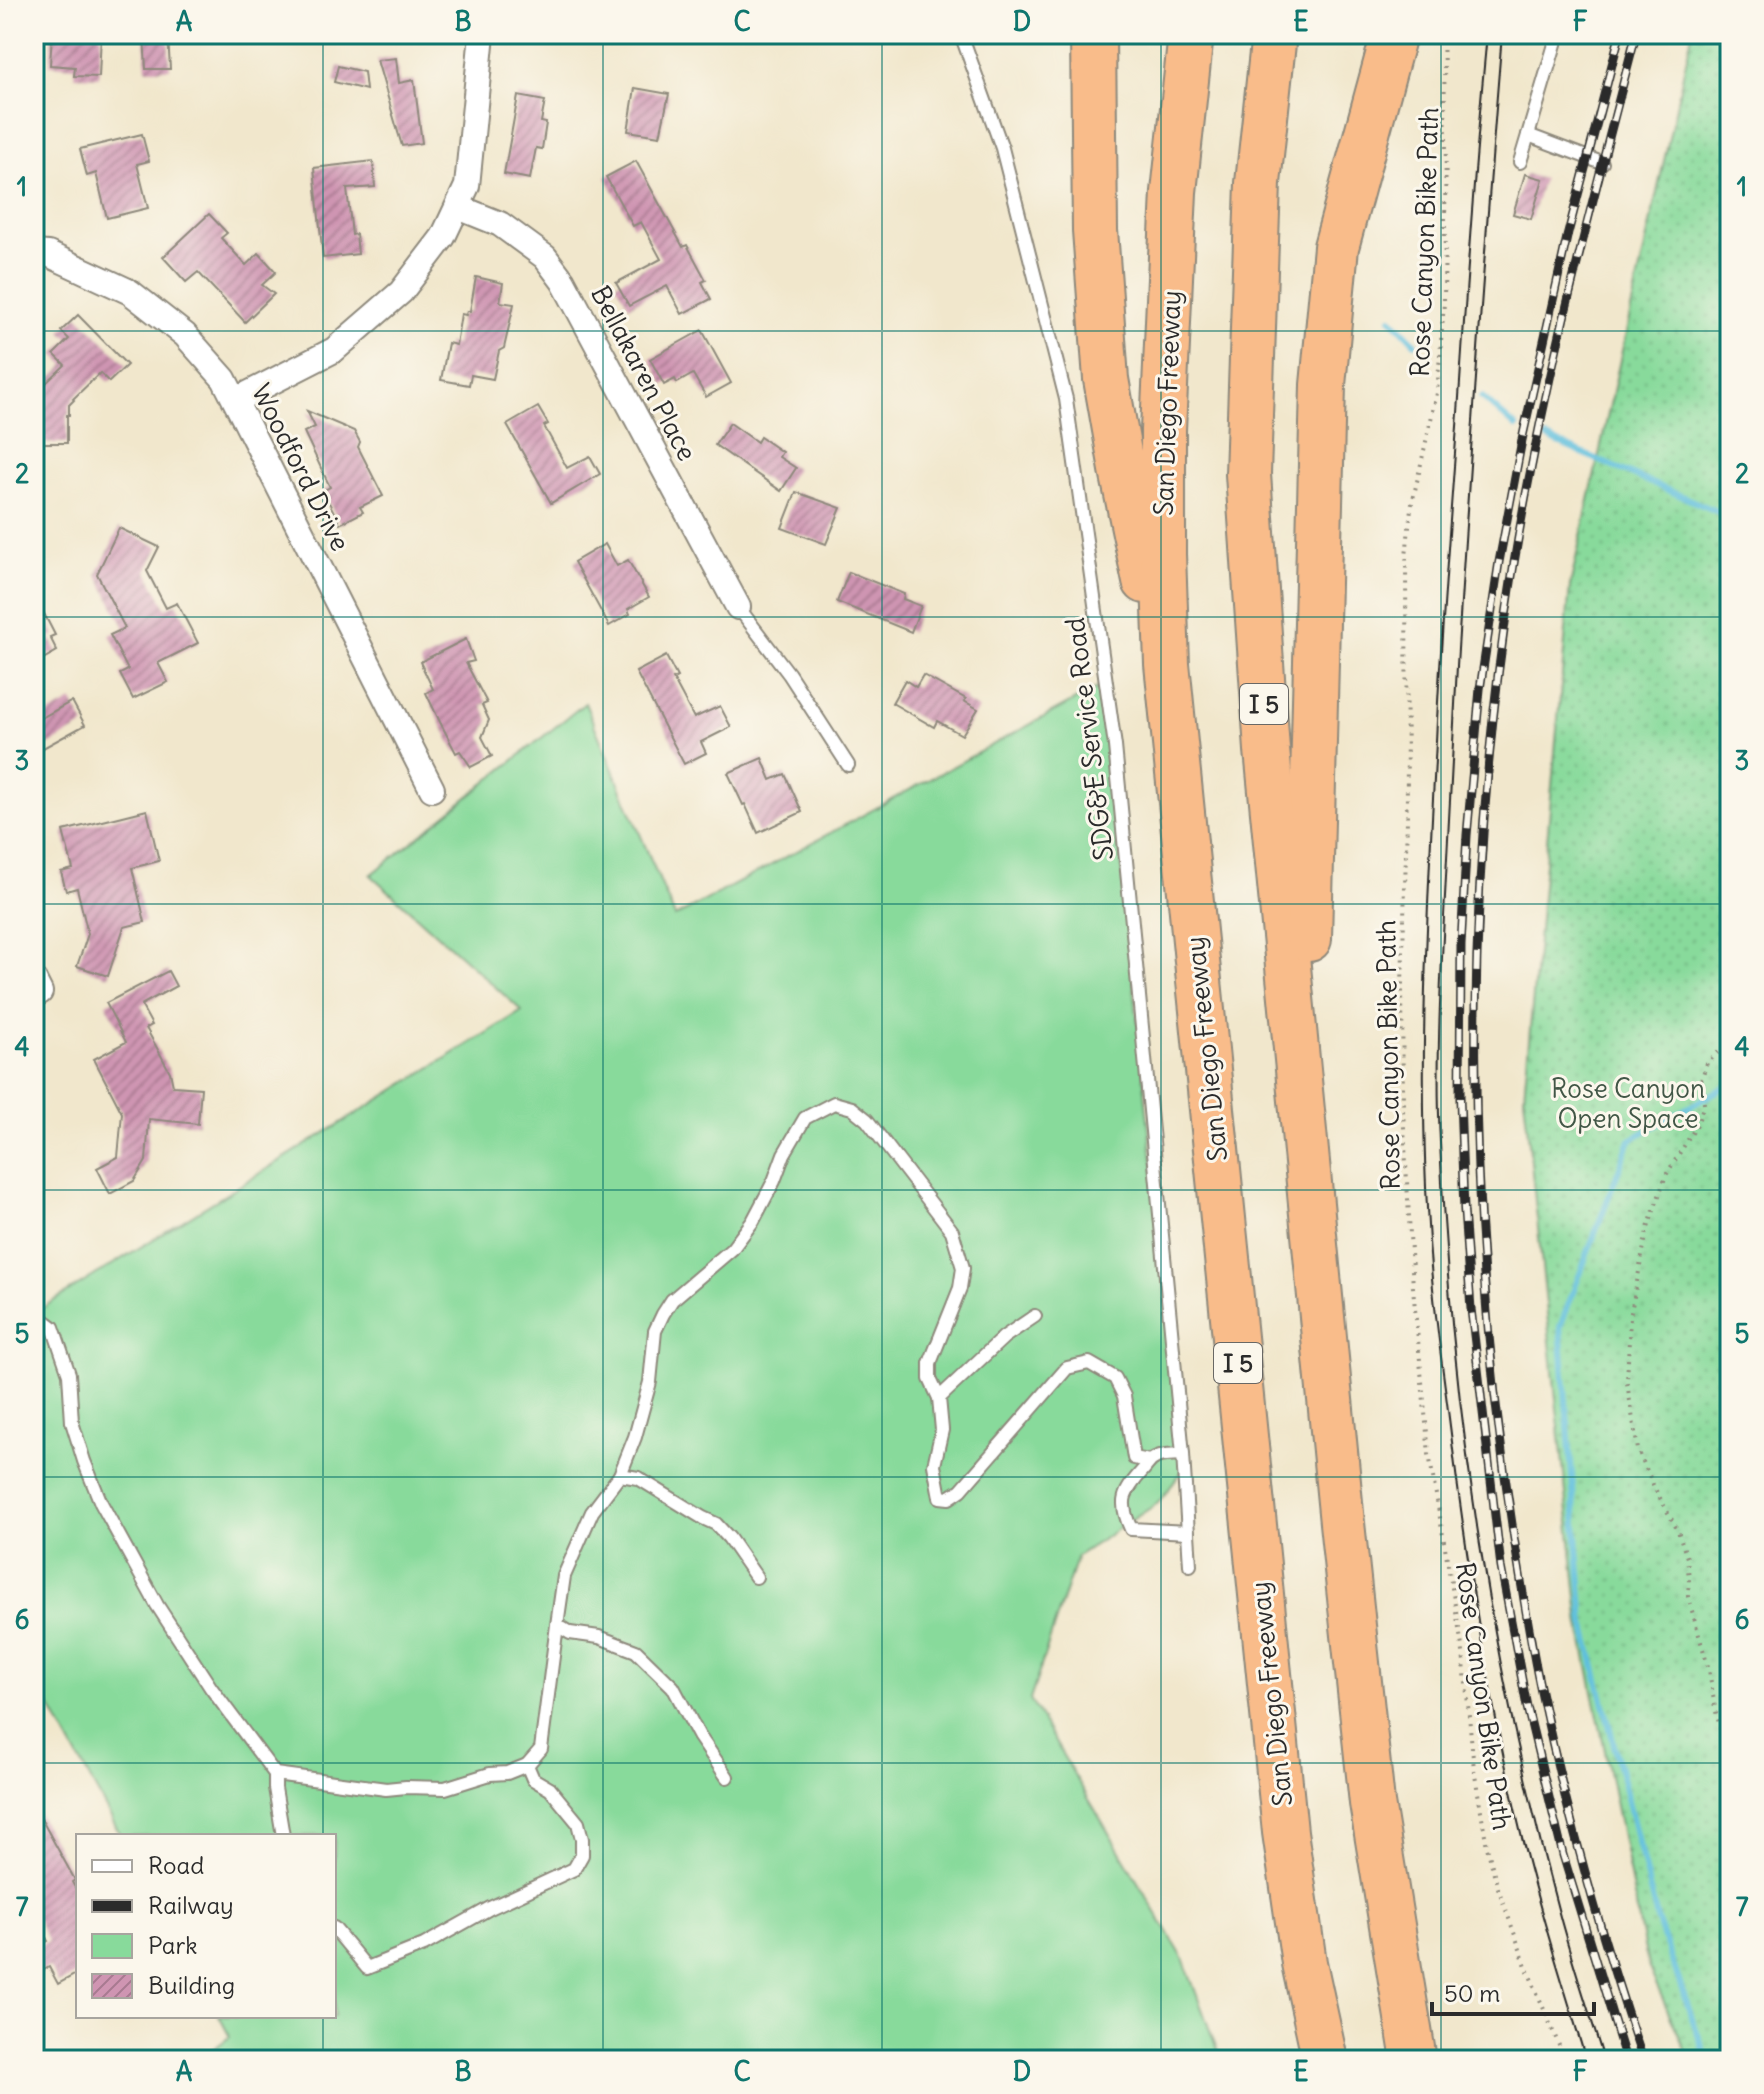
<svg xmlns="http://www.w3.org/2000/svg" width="1764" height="2094" viewBox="0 0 1764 2094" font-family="Delius,sans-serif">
	<defs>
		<pattern id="grass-dots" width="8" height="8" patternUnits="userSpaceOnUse" patternTransform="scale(2)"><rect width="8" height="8" fill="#88da9b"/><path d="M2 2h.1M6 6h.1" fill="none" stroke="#76bb86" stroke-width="1.8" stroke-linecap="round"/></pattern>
		<pattern id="building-hatch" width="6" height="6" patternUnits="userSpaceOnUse" patternTransform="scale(2)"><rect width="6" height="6" fill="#cf95b2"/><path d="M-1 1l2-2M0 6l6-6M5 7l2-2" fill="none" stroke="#a87a91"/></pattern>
	</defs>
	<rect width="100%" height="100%" fill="#fbf7ec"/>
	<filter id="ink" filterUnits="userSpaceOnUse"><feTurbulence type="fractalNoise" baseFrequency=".0125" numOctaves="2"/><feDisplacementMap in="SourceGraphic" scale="16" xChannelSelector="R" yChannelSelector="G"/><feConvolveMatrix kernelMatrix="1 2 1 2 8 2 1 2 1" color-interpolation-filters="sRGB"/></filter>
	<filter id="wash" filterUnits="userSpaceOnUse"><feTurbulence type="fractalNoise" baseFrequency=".006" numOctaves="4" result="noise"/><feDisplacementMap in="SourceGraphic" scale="32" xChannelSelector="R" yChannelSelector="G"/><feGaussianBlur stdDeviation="1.8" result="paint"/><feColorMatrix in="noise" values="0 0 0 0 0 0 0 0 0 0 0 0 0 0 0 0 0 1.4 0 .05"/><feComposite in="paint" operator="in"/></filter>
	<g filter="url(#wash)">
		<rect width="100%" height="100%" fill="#f1e7cc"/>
		<polygon fill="url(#grass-dots)" stroke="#5a8263" stroke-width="2" points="1692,34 1730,34 1730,2060 1690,2060 1648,1966 1580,1626 1524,1096 1570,586"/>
		<polygon fill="#88da9b" stroke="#5a8263" stroke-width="2" points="1103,685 1184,1469 1158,1503 1077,1556 1030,1700 1183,1958 1221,2060 197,2060 230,2037 219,2016 334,2016 334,1836 121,1836 34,1677 34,1313 522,1011 371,875 585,703 675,917"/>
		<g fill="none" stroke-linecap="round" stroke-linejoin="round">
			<g stroke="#5fbfdd" stroke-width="6">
				<polyline points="1391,318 1415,343"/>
				<polyline points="1482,397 1516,427"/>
				<polyline points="1547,438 1730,517"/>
				<polyline points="1707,2060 1657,1919 1584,1623 1560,1327 1630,1140 1730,1084"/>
			</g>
		</g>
		<g id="blocks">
			<g fill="url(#building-hatch)">
				<polygon points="52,34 101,34 99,77 74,76 75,67 50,65"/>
				<polygon points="152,34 168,35 170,69 146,69 144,35"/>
				<polygon points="396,58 399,83 414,80 422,143 402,146 377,60"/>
				<polygon points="338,66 364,72 366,90 334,82"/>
				<polygon points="635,88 669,94 660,136 628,131"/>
				<polygon points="518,96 545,101 541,122 546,123 542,149 536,148 530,179 504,174"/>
				<polygon points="142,134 149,161 137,164 148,208 107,218 96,173 87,176 80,149"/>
				<polygon points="373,161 375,187 347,189 352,235 356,234 358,254 323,258 314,168"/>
				<polygon points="636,161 683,247 687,245 706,280 702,282 711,299 682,314 667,286 629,306 616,283 661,259 641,222 633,226 606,177"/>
				<polygon points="1525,174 1543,179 1531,219 1513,214"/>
				<polygon points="209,214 227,233 221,238 246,265 259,253 276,272 262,285 274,294 245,322 198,272 186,282 163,257"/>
				<polygon points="476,277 503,283 500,302 514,304 504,348 499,351 493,379 471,375 469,385 441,380 448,343 456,345 461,314 466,315 467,311 470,311"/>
				<polygon points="78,315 127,365 109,382 100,373 73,399 74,400 69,405 69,415 67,415 67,443 34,443 34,385 44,385 65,365 54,354 69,339 61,331"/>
				<polygon points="702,330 731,383 706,397 693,374 677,383 675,379 664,385 650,359"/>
				<polygon points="538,407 548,424 544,426 567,468 590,456 600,474 551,503 507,425"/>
				<polygon points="307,411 354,431 360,442 358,447 383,496 360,507 363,512 340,524 323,491 330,487 304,432 315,427"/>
				<polygon points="730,423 757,442 760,437 782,452 779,457 796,468 781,491 715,445"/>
				<polygon points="796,492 841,508 826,544 782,528"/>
				<polygon points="119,528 159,547 147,571 166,608 177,603 198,643 158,663 168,682 133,699 120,674 128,670 110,635 125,628 97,574"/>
				<polygon points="605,544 617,566 628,560 649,597 628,609 630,614 609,626 574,562"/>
				<polygon points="849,572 904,594 903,599 921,606 911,632 837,602"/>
				<polygon points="34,594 55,635 50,637 57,651 34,664"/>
				<polygon points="466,639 474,661 466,663 487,703 482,705 489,720 482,737 492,756 471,767 460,751 456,753 440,722 426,693 433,689 420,662"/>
				<polygon points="666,656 677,677 673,679 694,718 720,706 731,727 701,742 706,753 684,764 636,672"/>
				<polygon points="923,675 966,699 964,701 978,709 962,735 937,721 934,727 892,703 905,680 916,687"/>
				<polygon points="72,701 85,725 34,753 34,722"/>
				<polygon points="762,758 771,780 785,774 802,812 758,833 745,804 743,805 728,773"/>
				<polygon points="147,810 159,861 132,868 145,922 124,927 108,976 77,966 88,934 77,888 66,891 61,872 73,869 63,831"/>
				<polygon points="168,971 176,986 141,1005 152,1025 146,1028 170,1072 173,1086 201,1088 198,1124 149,1119 146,1161 134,1181 110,1194 97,1168 118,1157 122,1113 94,1059 126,1042 106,1003"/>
				<polygon points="34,1806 75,1880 72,1882 78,1893 78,1973 58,1984 49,1967 40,1972 34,1961 34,1948 48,1941 34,1914"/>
			</g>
		</g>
	</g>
	<g filter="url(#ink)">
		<use href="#blocks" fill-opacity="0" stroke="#8e897c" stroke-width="2"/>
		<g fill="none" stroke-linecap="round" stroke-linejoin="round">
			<defs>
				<g id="service">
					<polyline points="961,34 1002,148 1066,399 1115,746 1183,1454 1190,1565"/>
					<polyline points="1528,135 1602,163"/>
					<polyline points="1520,162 1558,34"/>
					<polyline points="738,607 789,674 848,765"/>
					<polyline points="34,1313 53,1327 69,1374 72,1422 84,1461 101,1503 157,1605 211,1688 275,1774 386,1789 406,1787 445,1788 490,1774 507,1773 527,1765"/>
					<polyline points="1035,1316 1004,1337 939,1398 942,1430 934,1465 940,1497 949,1498 961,1490 1067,1368 1089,1363 1115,1378 1124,1396 1134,1458 1149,1461"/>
					<path d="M1183,1454c-9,1 -18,0 -26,3 -8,3 -9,8 -14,13 -20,23 -25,31 -12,59l57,3"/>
					<polyline points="620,1475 592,1512 564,1576 557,1625 570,1633 599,1637 636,1651 673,1687 699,1736 727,1777"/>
					<polyline points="756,1577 729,1538 716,1524 703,1518 638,1478 620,1475 635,1437 650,1382 655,1331 663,1314 672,1300 732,1249 753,1221 774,1181 784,1154 805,1118 834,1103 852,1108 867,1120 952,1231 963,1268 960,1288 930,1363 930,1379 939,1398"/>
					<polyline points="275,1774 275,1788 283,1836"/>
					<polyline points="334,1928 367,1968 424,1945 490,1908 574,1869 582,1855 582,1839 578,1823 550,1789 533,1779 527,1765 541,1749 557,1625"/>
				</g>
				<g id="minor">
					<polyline points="458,207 500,224 545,257 563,281 738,607"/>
					<polyline points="34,253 48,254 130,292 185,335 224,379 432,789"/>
					<polyline points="236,400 334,350 401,292 443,237 467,186 482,34"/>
					<polyline points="34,980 40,992"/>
				</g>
				<g id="motorway">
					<polyline points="1093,34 1095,230 1106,379 1123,475 1145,581"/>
					<polyline points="1191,34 1174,192 1163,430 1163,554 1167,664 1285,1832 1304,1963 1325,2060"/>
					<polyline points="1274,34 1258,183 1248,474 1267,750 1342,1523 1372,1803 1414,2060"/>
					<polyline points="1309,939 1323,385 1336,247 1394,34"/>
				</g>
			</defs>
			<use href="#service" stroke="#8e897c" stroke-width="16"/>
			<use href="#minor" stroke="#8e897c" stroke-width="28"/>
			<use href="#motorway" stroke="#8e897c" stroke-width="48"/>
			<g stroke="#8e897c" stroke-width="4" stroke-dasharray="2 6" stroke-linecap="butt">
				<polyline points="1443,34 1446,140 1444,303 1437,393 1411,508 1406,557 1407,820 1402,984 1403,1110 1413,1288 1429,1454 1463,1652 1474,1769 1487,1847 1497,1885 1526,1966 1565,2060"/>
				<polyline points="1720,34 1719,44 1730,148"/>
				<polyline points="1730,1041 1707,1063 1701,1080 1704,1104 1697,1125 1666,1175 1647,1231 1630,1317 1627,1383 1638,1450 1654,1487 1678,1531 1687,1558 1689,1579 1688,1597 1709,1670 1715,1708 1723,1738 1730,1746"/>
			</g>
			<use href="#service" stroke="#fff" stroke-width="12"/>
			<use href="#minor" stroke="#fff" stroke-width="24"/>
			<use href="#motorway" stroke="#f9bc8a" stroke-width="44"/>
			<g stroke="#2b2b2b" stroke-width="2">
				<path d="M1487,34c-12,126 -21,253 -29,379 -8,109 -17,219 -22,328 -9,171 -19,343 -6,514 4,54 12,109 19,163 16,133 37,265 67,395 19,83 45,165 70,247"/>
				<path d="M1502,34c-17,205 -31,410 -44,615 -5,82 -9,164 -13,247 -4,82 -9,164 -5,246 10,258 51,522 119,771 13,49 30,98 45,147"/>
			</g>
			<defs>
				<g id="rail">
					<polyline points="1620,34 1567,237 1522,440 1499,562 1480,689 1467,835 1461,945 1460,1099 1464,1210 1471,1309 1501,1567 1527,1707 1563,1855 1626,2060"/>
					<path d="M1636,34c-46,177 -94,354 -123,535 -51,320 -49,649 1,969 9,55 17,109 29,163 26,122 60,241 100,359"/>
				</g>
			</defs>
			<use href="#rail" stroke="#2b2b2b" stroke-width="9"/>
			<use href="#rail" stroke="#fbf7ec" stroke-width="6" stroke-dasharray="18" stroke-linecap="butt"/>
		</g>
	</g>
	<path fill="none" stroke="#0f766e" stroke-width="2" stroke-opacity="0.55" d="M323,34v1802M603,34v2026M882,34v2026M1161,34v2026M1441,34v2026M34,331h1696M34,617h1696M34,904h1696M34,1190h1696M34,1477h1696M34,1763h1696M323,2016v44"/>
	<g text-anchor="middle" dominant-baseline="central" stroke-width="6" stroke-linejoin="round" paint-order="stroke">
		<g fill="#fbf7ec" stroke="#696865" stroke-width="2">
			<rect x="1240" y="684" width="48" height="40" rx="6"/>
			<rect x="1214" y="1343" width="48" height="40" rx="6"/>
		</g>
		<g font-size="24" font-weight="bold" fill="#2b2b2b">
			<text x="1264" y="704">I 5</text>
			<text x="1238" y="1363">I 5</text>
		</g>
		<g font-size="26" fill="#2b2b2b" stroke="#fbf7ec">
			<text transform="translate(1424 242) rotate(-88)">Rose Canyon Bike Path</text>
			<text transform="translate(644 373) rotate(62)">Bellakaren Place</text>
			<text transform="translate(1167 403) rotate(-88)">San Diego Freeway</text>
			<text transform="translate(301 467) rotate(63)">Woodford Drive</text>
			<text transform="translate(1089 739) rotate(-97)">SDG&amp;E Service Road</text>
			<text transform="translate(1206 1049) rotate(-96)">San Diego Freeway</text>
			<text transform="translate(1388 1055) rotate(-91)">Rose Canyon Bike Path</text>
			<text transform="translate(1271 1694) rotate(-96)">San Diego Freeway</text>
			<text transform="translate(1484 1696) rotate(82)">Rose Canyon Bike Path</text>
		</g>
		<g font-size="26" fill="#425747" stroke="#fbf7ec">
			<text x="1628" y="1088">Rose Canyon<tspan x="1628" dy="30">Open Space</tspan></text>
		</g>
	</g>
	<rect width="1764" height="2094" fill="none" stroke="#fbf7ec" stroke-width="88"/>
	<rect x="76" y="1834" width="260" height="184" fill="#fbf7ec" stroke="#a8a59f" stroke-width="2"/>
	<rect x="92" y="1860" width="40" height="12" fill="#ffffff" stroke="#a8a59f" stroke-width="2"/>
	<text x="148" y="1874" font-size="24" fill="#2b2b2b">Road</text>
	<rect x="92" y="1900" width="40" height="12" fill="#2b2b2b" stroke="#a8a59f" stroke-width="2"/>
	<text x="148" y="1914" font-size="24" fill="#2b2b2b">Railway</text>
	<rect x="92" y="1934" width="40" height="24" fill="#88da9b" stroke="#a8a59f" stroke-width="2"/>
	<text x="148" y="1954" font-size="24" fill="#2b2b2b">Park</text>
	<rect x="92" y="1974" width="40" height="24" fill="url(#building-hatch)" stroke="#a8a59f" stroke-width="2"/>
	<text x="148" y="1994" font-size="24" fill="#2b2b2b">Building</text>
	<path d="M1432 2002v12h162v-12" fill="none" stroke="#2b2b2b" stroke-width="4"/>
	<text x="1444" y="2002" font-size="24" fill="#2b2b2b" stroke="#fbf7ec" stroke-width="6" paint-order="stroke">50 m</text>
	<rect x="44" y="44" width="1676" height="2006" fill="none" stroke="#0f766e" stroke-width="3"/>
	<g font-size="26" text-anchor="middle" font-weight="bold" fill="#0f766e">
		<text x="184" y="31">A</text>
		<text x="463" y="31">B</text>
		<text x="742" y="31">C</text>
		<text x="1022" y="31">D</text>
		<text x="1301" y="31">E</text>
		<text x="1580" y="31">F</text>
		<text x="22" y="196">1</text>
		<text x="1742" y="196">1</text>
		<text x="22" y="483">2</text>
		<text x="1742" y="483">2</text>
		<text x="22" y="770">3</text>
		<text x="1742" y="770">3</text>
		<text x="22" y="1056">4</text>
		<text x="1742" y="1056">4</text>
		<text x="22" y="1343">5</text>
		<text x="1742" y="1343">5</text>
		<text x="22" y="1629">6</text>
		<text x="1742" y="1629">6</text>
		<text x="22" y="1916">7</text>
		<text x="1742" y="1916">7</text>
		<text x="184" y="2081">A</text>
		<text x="463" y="2081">B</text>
		<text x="742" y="2081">C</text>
		<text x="1022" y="2081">D</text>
		<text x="1301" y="2081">E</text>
		<text x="1580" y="2081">F</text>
	</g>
</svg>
